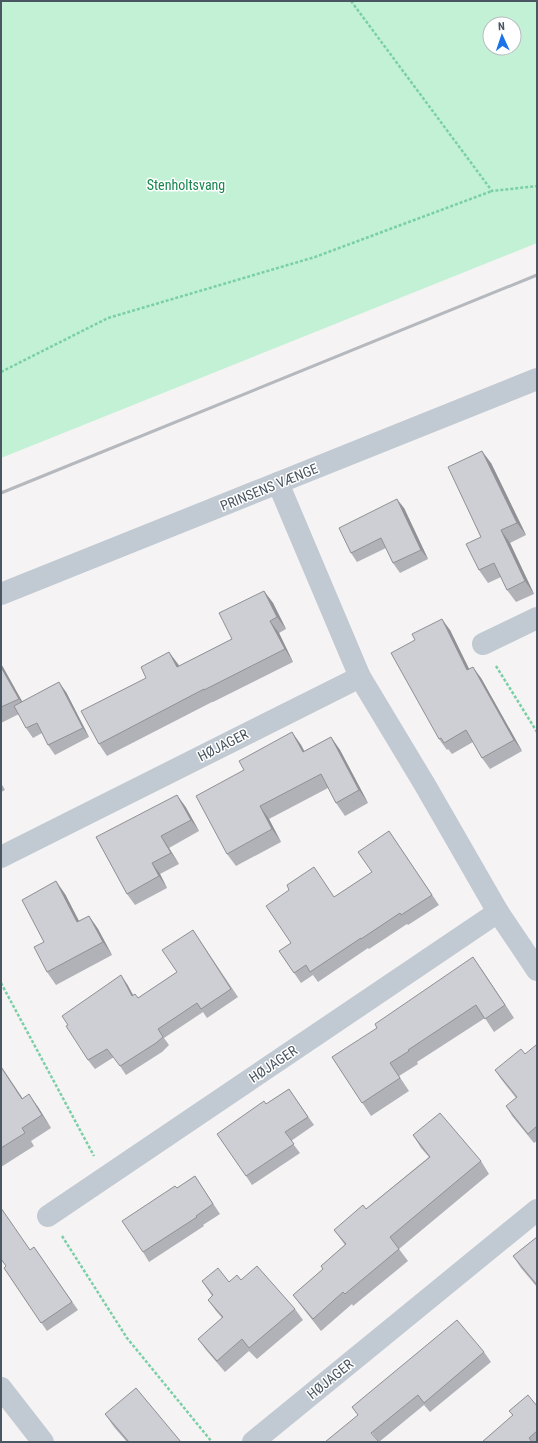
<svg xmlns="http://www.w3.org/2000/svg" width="538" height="1443" viewBox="0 0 538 1443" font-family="'Roboto Condensed',sans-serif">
	<rect width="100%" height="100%" fill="#f5f3f3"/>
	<path fill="#c3f1d5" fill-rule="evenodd" d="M1,1h536v242l-536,215zM490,24h24v24h-24z"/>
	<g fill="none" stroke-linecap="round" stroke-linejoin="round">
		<g stroke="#7ad0a6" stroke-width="2.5" stroke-dasharray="3 2" stroke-linecap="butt">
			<polyline points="351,1 492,191 537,186"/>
			<polyline points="1,372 108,318 315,257 492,191"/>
			<polyline points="496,666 537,732"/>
			<polyline points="1,983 94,1156"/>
			<polyline points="62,1236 127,1338 212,1442"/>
		</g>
		<g stroke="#c1cad2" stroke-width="22">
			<polyline points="278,483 360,677 425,785 498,912 537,970"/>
			<polyline points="1,594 537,379"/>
			<polyline points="483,644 537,618"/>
			<polyline points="1,857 360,677"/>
			<polyline points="48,1216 498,912"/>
			<polyline points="1,1388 43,1442"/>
			<polyline points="253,1442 537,1210"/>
		</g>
		<polyline stroke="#b5b8bd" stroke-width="3" points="1,493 537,275"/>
	</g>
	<g fill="#b0b2b7">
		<polygon points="491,463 526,535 510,543 534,594 516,602 507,590 501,577 488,583 479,570 481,537"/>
		<polygon points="404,508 428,559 400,573 393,563 386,548 357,562 351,553"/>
		<polygon points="264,591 273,603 286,629 279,633 293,662 213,702 212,702 107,756 99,744 178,664 179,666 232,639"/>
		<polygon points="450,630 469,669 481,678 522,751 490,769 482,758 473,742 452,754 448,749 447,750 439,739"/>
		<polygon points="1,664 22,702 66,692 89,737 55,755 48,745 42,733 33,738 26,728 19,714 1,723"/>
		<polygon points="292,732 301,745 304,751 331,737 340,750 368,803 345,816 336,803 328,788 269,819 281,842 236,866 227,854 244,770"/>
		<polygon points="1,783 5,790 1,792"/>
		<polygon points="185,806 199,831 169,848 179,864 160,874 167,888 135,905 127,894 96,837"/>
		<polygon points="389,831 439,905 408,925 407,924 369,949 368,948 318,982 313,975 301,983 279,951 291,943 335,897 372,872"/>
		<polygon points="65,894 79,921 89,916 98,929 112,955 56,985 47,972 44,942"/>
		<polygon points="193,930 238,997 207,1018 203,1012 164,1038 169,1045 162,1052 126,1075 114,1057 95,1069 88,1060 127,984 133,995 138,998 177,972"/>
		<polygon points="482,970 514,1018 494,1032 485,1018 417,1062 418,1064 399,1076 409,1091 371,1116 332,1057"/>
		<polygon points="537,1046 537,1141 534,1143 512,1116 506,1106 516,1098 501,1079 495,1070 525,1054"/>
		<polygon points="1,1066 22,1098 38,1107 51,1128 31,1141 34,1146 1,1167"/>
		<polygon points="289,1089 314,1125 291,1141 300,1153 252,1185 246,1176 266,1104"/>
		<polygon points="413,1135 481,1161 489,1174 399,1249 408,1261 353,1306 352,1304 321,1331 302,1307 293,1295 323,1269 321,1266 345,1245 334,1230 366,1209 429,1157 421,1148"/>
		<polygon points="195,1176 220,1214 203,1225 204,1226 149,1262 143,1252 177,1188"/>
		<polygon points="537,1237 537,1287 521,1268 513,1256"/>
		<polygon points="34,1247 78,1310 47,1331 4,1268"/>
		<polygon points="241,1280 295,1309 303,1320 257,1359 249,1351 225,1372 206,1350 198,1339 222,1318 216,1311 208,1300 212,1296 202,1281 229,1282"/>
		<polygon points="484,1352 491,1362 430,1412 424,1405 379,1442 352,1407"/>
		<polygon points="537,1406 537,1442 482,1442 513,1416 509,1411"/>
		<polygon points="105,1414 181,1442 127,1442 114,1427"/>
	</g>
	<g fill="#909195">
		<polygon points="482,451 491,463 526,535 517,523"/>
		<polygon points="397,499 404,508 428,559 421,550"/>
		<polygon points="501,530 510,543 534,594 525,581"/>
		<polygon points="264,591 273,603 286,629 277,617"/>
		<polygon points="442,619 450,630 475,681 467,670"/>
		<polygon points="270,621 279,633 293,662 285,649"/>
		<polygon points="169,652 178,664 186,680 177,667"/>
		<polygon points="1,664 3,667 27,710 19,699 1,667"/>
		<polygon points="473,667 481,678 522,751 514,740"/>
		<polygon points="59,682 66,692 89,737 83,728"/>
		<polygon points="292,732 301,745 312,765 303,752"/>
		<polygon points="331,737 340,750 368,803 359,790"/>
		<polygon points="177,795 185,806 199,831 191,820"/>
		<polygon points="260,806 269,819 281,842 272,829"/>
		<polygon points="161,836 169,848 179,864 171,853"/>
		<polygon points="152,863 160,874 167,888 159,876"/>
		<polygon points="56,881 65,894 86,935 77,922"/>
		<polygon points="89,916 98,929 112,955 103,942"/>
		<polygon points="473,957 482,970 514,1018 505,1005"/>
		<polygon points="121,975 127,984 138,1004 132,996"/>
		<polygon points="1,1066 31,1111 22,1099"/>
		<polygon points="29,1094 38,1107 51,1128 42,1115"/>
	</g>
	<g fill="#cdcfd5" stroke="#909195">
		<polygon points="482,451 517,523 501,530 525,581 507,590 494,563 479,570 466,544 481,537 448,467"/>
		<polygon points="397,499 421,550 393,563 381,538 351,553 339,528"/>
		<polygon points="264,591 277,617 270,621 285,649 204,690 204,689 99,744 81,711 146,678 141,667 169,652 177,667 232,639 219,613"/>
		<polygon points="442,619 467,670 473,667 514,740 482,758 466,730 444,743 441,738 439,739 391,653 415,640 412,634"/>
		<polygon points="1,667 19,699 1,707"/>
		<polygon points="59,682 83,728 48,745 37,723 26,728 14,706"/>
		<polygon points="292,732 303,752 331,737 359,790 336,803 321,774 260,806 272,829 227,854 196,796 244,770 239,761"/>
		<polygon points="177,795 191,820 161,836 171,853 152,863 159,876 127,894 96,837"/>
		<polygon points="389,831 432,895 401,915 400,913 361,939 361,938 310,972 306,965 294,973 279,951 291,943 266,906 289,890 287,885 314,867 334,897 372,872 358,852"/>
		<polygon points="56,881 77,922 89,916 103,942 47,972 34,947 44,942 22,900"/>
		<polygon points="193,930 231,989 201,1009 197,1003 158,1029 163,1037 156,1043 120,1066 107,1049 88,1060 66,1026 68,1025 62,1016 121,975 132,996 135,994 138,998 177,972 162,950"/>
		<polygon points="473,957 505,1005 485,1019 476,1005 408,1050 409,1051 390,1063 400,1078 362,1103 332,1057 377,1028 375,1024"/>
		<polygon points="536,1045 537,1046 537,1126 528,1134 506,1106 517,1097 495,1070 521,1049 525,1054"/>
		<polygon points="1,1067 22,1099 29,1094 42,1115 22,1128 25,1133 1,1148"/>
		<polygon points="289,1089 308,1117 285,1132 294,1144 246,1176 217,1134 264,1101 266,1104"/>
		<polygon points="440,1113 481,1161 390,1237 399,1249 345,1294 343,1292 313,1319 293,1295 323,1269 321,1266 346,1244 334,1230 363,1205 366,1209 430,1157 413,1135"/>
		<polygon points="195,1176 213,1204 196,1216 197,1217 143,1252 122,1221 175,1186 177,1188"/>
		<polygon points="1,1208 30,1250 34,1247 72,1302 41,1323 4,1268 6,1266 1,1259"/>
		<polygon points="537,1237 537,1285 513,1256"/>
		<polygon points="257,1266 295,1309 249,1348 242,1339 217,1361 198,1339 223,1317 208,1300 213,1295 202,1281 218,1268 229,1282 237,1275 241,1280"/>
		<polygon points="457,1320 484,1352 424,1403 418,1395 371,1433 379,1442 325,1442 358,1415 352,1407"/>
		<polygon points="136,1388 181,1442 129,1442 105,1414"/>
		<polygon points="528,1395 537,1406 537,1431 529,1438 532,1442 482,1442 513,1415 509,1411"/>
	</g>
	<g text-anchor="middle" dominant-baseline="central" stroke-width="3" stroke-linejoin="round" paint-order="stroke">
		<g font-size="14" fill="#17864f" stroke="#fff">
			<text x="186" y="185">Stenholtsvang</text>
		</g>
		<g font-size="14" fill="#4a5661" stroke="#fff">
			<text transform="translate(269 487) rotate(-22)">PRINSENS VÆNGE</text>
			<text transform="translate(223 745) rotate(-27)">HØJAGER</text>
			<text transform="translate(273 1064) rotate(-34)">HØJAGER</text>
			<text transform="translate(330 1379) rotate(-39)">HØJAGER</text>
		</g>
	</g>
	<rect width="538" height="1443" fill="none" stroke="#4a5661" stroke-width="4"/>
	<g transform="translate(502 36) rotate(357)"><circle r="19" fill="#ffffff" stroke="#b7bbc0"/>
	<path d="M0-3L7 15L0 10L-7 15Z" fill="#1a73e8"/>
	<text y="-6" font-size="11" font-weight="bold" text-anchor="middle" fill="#4a5661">N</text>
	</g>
</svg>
